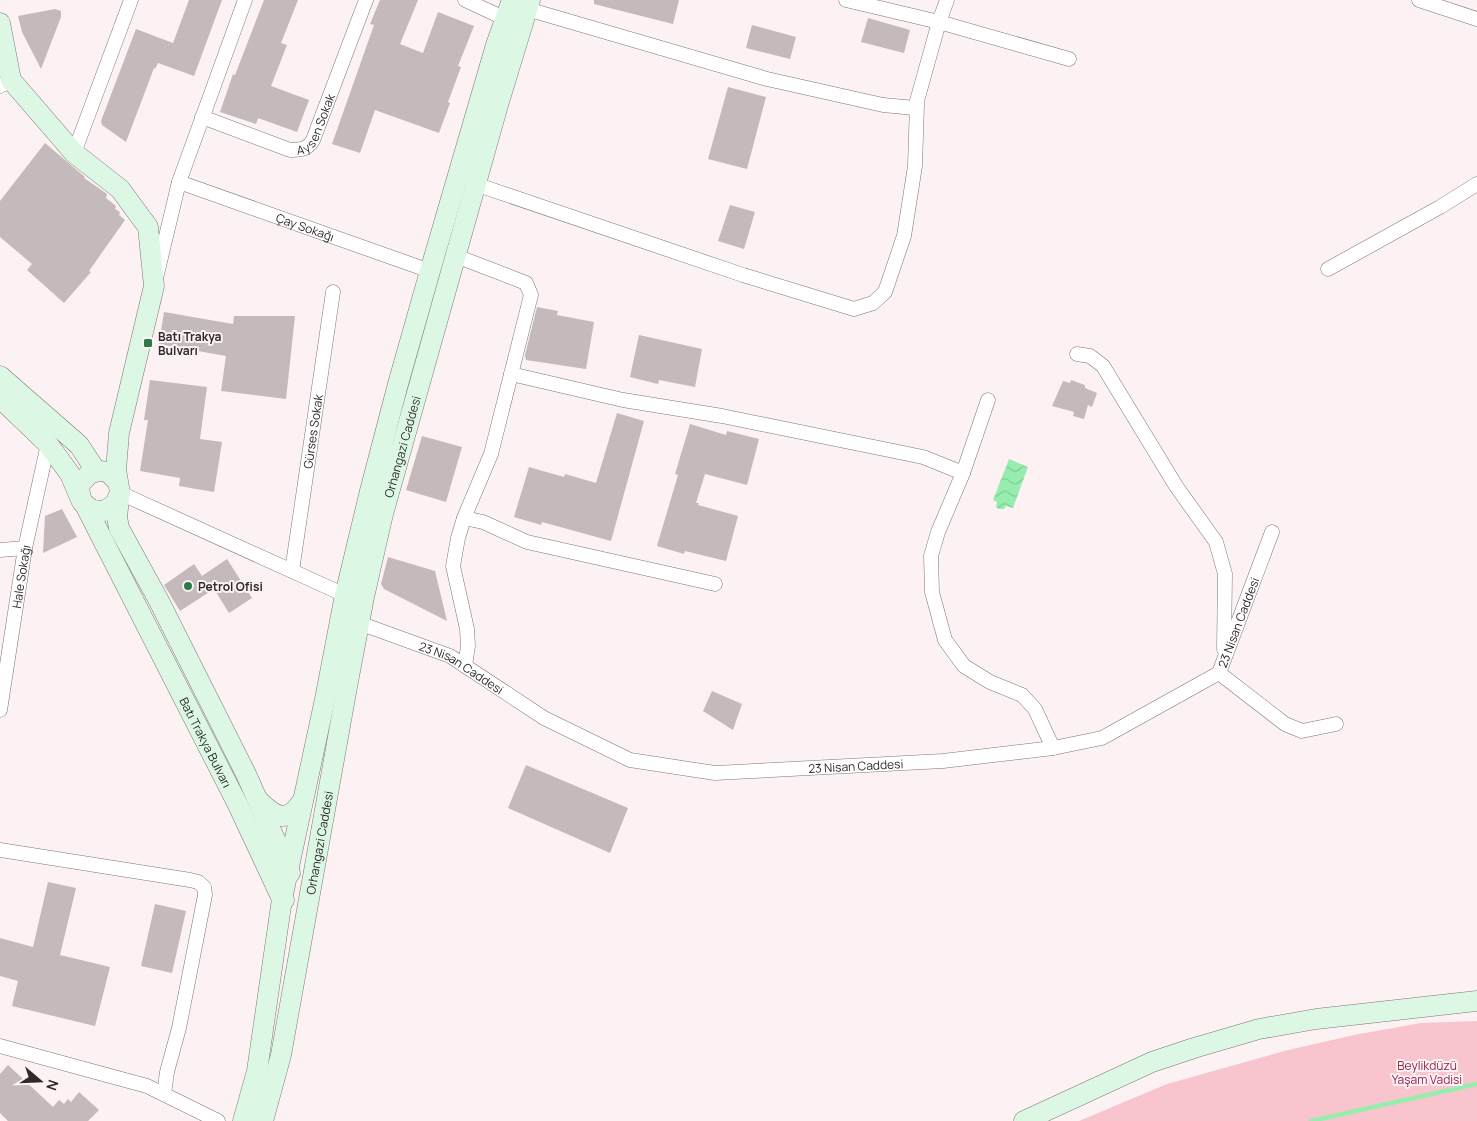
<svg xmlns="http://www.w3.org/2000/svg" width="1477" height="1121" viewBox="0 0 1477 1121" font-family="Manrope,sans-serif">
	<defs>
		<pattern id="water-waves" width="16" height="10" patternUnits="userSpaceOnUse" patternTransform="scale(1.25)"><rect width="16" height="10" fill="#97edae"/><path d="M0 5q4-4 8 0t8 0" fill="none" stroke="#82cb96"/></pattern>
	</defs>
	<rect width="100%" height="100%" fill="#fcf1f3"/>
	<polygon fill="#f8c5cf" points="1477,1021 1477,1121 1079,1121 1167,1084 1284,1051 1354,1035 1421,1023"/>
	<polygon fill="url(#water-waves)" points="1009,459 1028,467 1013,508 1006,506 1004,509 999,509 996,507 997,502 993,500"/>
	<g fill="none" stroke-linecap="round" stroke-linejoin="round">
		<polyline stroke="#97edae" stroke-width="4.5" points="1311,1121 1477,1084"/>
	</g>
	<g fill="#c4b9bb">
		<polygon points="189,0 222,0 194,76 158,63 155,69 154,68 126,142 102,125 101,121 136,29 173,43"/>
		<polygon points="264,0 298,0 281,43 287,45 271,86 309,100 297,132 258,118 256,124 220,112 233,74 235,75"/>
		<polygon points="380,0 418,0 400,44 423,53 438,12 474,26 458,66 461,67 448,102 450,103 439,133 375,110 360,153 332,144 374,25 370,24"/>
		<polygon points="594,0 679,0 673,24 594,4"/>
		<polygon points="55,9 61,11 61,17 41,69 22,32 18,16"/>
		<polygon points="868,18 910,30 904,53 861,42"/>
		<polygon points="752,25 796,37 790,59 746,48"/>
		<polygon points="728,87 766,97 747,169 708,159"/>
		<polygon points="45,143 85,177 84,178 107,194 106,198 116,206 115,209 120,212 119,215 125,220 89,271 91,272 64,303 27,270 32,264 0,237 0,201"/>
		<polygon points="730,205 755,212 744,249 718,241"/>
		<polygon points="537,307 558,311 557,315 594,322 586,369 526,360 525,355"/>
		<polygon points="164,312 233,324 234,316 295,316 286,399 221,391 226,356 159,344"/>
		<polygon points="639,335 702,349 695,387 659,380 658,384 630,377"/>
		<polygon points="150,380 207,387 200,439 222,442 214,492 179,486 180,478 140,471 148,420 144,420"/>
		<polygon points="1071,380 1085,385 1085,388 1097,393 1092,407 1088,405 1084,419 1073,416 1074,412 1052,406 1063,381 1070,383"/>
		<polygon points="617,413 644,421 611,541 542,522 541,525 514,517 529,467 564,477 565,474 596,483"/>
		<polygon points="690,424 726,435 727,431 759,439 747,485 705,474 696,503 699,503 698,505 738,516 726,561 685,551 684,554 657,546 678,475 675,474"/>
		<polygon points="422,436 462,447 446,502 406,490"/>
		<polygon points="62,509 77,537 43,553 45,516"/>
		<polygon points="388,557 435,571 447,621 384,589 381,584"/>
		<polygon points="227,559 252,598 229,613 214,589 180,611 164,585 194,564 202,576"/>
		<polygon points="712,691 742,704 733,730 703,711"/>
		<polygon points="526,765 628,808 610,853 508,808"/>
		<polygon points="48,882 76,888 60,955 110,967 95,1026 12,1006 18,981 0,976 0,938 33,947"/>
		<polygon points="155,904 186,911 172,973 141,966"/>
		<polygon points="8,1065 53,1107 59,1100 64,1104 68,1099 71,1102 79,1092 99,1110 88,1121 8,1121 0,1113 0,1074"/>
	</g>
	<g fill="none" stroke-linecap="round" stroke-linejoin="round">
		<defs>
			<g id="street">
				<polyline points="465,0 506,19"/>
				<polyline points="947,0 939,22 1069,59"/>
				<polyline points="1419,0 1477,19"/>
				<polyline points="527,9 767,79 883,105 915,108 939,22 846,0"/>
				<polyline points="0,86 11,80"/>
				<path id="s1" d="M202,117l88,33c11,-1 16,1 23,-10l53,-140"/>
				<polyline points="74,153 131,0"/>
				<path id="s2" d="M179,182l251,89"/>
				<polyline points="475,184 743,275 854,309 873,303 885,292 904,236 915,166 917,104"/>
				<polyline points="456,256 526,283 531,295 491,454 464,518 458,538 453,566 467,629 468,646 465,666"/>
				<polyline points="1328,269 1440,207 1477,184"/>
				<polyline points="157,274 179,182 245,0"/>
				<polyline points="1077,354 1090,356 1103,366 1176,486 1216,542 1225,574 1224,649"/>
				<polyline points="511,374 623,400 722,416 923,457 963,473"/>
				<polyline points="988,400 963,473 938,532 931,556 932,592 945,640 964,666 990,682 1022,695 1035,709 1053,748"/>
				<polyline points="120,493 345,595"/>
				<polyline points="464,518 483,522 527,542 715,584"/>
				<polyline points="0,550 25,548"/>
				<path id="s3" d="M292,571l41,-279"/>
				<path id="s4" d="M359,623l91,33 94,62 86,42 85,13 228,-12 110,-13 49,-10 117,-65 53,-141"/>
				<polyline points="1219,673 1285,724 1302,731 1336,724"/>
				<path id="s5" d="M0,710l25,-162 23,-104"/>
				<polyline points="0,850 190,880 198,882 204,887 205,895 179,1028 167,1072 164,1094"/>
				<polyline points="0,1046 147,1086 218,1121"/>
			</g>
			<g id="secondary">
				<polyline points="0,23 11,80 74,153 120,189 148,227 154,286 119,433 116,470 120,493 115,504 104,511 92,510 82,502 79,489 81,483 90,473 102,471 108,472 117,481"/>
				<polyline points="0,376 79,445 96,471"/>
				<polyline points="0,398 48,444 70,474 81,500"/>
				<polyline points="119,499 117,517 119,528 159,601 246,774 290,873"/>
				<path id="s6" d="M86,507l151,296 45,96 2,1"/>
				<path d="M258,800c17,17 29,25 45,0"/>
				<polyline points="243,1121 257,1071 282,899 325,699 345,595 370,491 398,384 430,271 496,45 512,0"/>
				<path id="s7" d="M263,1121l18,-66 66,-368 17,-90 19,-83 115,-409 32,-105"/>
				<polyline points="1024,1121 1152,1062 1194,1048 1259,1029 1316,1019 1477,1001"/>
			</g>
		</defs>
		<use href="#street" stroke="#7f7577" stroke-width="15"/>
		<use href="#secondary" stroke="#7f7577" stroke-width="21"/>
		<use href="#street" stroke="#fff" stroke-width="14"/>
		<use href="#secondary" stroke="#dcf8e4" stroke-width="20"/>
	</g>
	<g fill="#2e7948" stroke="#fcf1f3" stroke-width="2">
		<rect x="143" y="338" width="10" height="10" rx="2.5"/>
		<circle cx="188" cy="586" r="5"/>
	</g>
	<g text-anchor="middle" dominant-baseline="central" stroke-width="4" stroke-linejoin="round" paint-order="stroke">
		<g font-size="12" fill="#2f2b2c" stroke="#fcf1f3">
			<text stroke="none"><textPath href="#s1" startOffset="135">Aysen Sokak</textPath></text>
			<text stroke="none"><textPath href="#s2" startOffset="134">Çay Sokağı</textPath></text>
			<text stroke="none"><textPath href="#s3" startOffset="141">Gürses Sokak</textPath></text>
			<text stroke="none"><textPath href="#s7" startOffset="689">Orhangazi Caddesi</textPath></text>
			<text stroke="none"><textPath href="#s5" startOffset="135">Hale Sokağı</textPath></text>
			<text stroke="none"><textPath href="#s4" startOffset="968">23 Nisan Caddesi</textPath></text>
			<text stroke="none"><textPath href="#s4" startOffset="112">23 Nisan Caddesi</textPath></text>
			<text stroke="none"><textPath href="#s6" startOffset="264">Batı Trakya Bulvarı</textPath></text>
			<text stroke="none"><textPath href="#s4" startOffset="532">23 Nisan Caddesi</textPath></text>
			<text stroke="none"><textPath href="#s7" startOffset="284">Orhangazi Caddesi</textPath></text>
		</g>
		<g font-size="12" font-weight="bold" fill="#2f2b2c" stroke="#fcf1f3" text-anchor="start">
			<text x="158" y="336">Batı Trakya<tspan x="158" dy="14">Bulvarı</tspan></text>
			<text x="198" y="586">Petrol Ofisi</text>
		</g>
		<g font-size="12" fill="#96254c" stroke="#fcf1f3">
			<text x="1427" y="1065">Beylikdüzü<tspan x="1427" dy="14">Yaşam Vadisi</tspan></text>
		</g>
	</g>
	<g transform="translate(40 1081) rotate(109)" stroke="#fcf1f3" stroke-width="4" paint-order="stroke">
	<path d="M0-4L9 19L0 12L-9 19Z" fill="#2f2b2c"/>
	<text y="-8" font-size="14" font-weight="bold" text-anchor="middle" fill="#2f2b2c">N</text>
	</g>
</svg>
